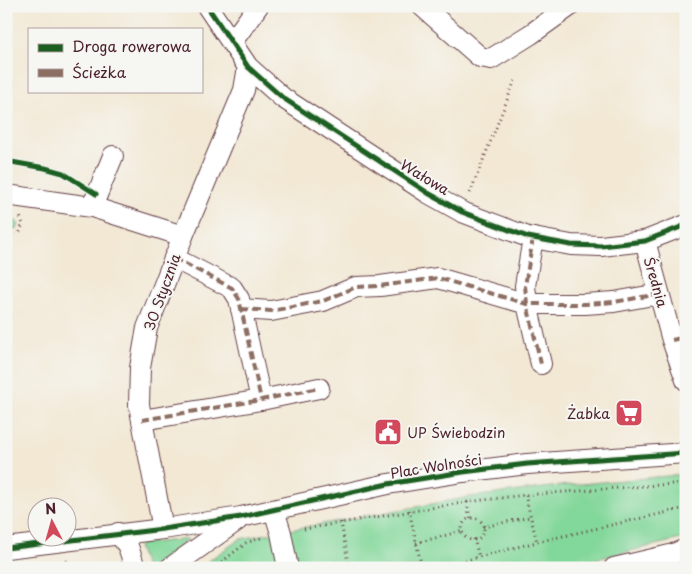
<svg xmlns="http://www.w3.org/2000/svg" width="692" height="574" viewBox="0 0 692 574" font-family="'Playpen Sans',sans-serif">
	<rect width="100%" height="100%" fill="#f6f6f2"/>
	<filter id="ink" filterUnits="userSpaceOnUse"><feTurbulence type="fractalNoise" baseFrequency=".02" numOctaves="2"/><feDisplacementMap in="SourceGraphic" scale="10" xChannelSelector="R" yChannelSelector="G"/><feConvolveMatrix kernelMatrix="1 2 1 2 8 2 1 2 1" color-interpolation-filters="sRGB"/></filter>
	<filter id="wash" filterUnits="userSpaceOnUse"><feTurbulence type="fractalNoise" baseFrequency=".0096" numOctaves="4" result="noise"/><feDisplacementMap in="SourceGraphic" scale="20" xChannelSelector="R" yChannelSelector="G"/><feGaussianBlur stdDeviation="1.12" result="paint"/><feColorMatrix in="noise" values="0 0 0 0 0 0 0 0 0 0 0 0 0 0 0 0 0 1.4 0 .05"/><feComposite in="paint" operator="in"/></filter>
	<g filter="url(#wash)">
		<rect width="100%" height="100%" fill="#f2e8d4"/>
		<g fill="#82d79a" stroke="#667b62">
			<polygon points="6,219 16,221 19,225 17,228 6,231"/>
			<polygon points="678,475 685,538 558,568 198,568 240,539 470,497 559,486"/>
			<polygon points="188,539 151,568 147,568 145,566 138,547 140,544"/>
		</g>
	</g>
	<g filter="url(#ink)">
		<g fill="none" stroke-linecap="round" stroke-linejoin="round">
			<defs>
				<g id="minor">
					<polyline points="207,6 248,67 283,98 428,193 462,212 528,237 571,245 601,246 645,241 686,225"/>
					<polyline points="422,6 480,57 491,59 531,34 570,6"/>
					<polyline points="232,42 258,6"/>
					<polyline points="6,195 92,207 183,236"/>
					<polyline points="92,207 113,156"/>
					<polyline points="533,238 525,286 527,304 541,364"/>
					<polyline points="645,241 672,340 686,380"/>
					<polyline points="174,258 232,288 239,299 261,400"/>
					<polyline points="241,309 271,311 323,301 356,287 380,286 438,278 527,304 585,304 614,302 659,294"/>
					<polyline points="142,420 261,400 319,388"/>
					<polyline points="274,510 281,533 288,568"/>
					<polyline points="163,529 139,405 140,368 147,328 183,236 244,90 248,67"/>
					<polyline points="118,533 128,546 135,568"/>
					<polyline points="6,548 163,529 241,517 388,484 463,472 527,464 686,453"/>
					<polyline points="170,568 238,520"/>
					<polyline points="614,568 670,555 686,549"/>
				</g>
			</defs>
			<use href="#minor" stroke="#633d44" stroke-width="22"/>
			<g stroke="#633d44" stroke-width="3" stroke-dasharray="1 4" stroke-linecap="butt">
				<polyline points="470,193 515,80"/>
				<polyline points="6,235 19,234 23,224 20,216"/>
				<polyline points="525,495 537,542"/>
				<polyline points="467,502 470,518"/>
				<polyline points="409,510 422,568"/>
				<circle cx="473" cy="529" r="11"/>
				<polyline points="341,522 349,568"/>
				<polyline points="483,527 530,517"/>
				<polyline points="304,529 467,502 525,495 686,483"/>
				<polyline points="474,539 479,557"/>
				<polyline points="416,543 462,531"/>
				<polyline points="66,560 68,568"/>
				<polyline points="214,568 246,543 261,538"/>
				<polyline points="436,568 537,542 686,508"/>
			</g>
			<use href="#minor" stroke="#fff" stroke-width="20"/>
			<g stroke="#8d6e63" stroke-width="4" stroke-dasharray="8 4" stroke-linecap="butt">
				<polyline points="533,238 525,286 527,304 541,364"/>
				<polyline points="174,258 232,288 239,299 261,400"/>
				<polyline points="241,309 271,311 323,301 356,287 380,286 438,278 527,304 585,304 614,302 659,294"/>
				<polyline points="672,340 686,337"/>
				<polyline points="142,420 261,400 319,388"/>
				<polyline points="630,564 631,568"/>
			</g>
			<defs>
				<g id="cycleway">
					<polyline points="207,6 248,67 283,98 428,193 462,212 528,237 571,245 601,246 645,241 686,225"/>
					<polyline points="6,161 45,168 63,173 96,194"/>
					<polyline points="6,548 163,529 241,517 388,484 463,472 527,464 686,453"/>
				</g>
			</defs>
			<use href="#cycleway" stroke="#f6f6f2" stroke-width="8"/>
			<use href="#cycleway" stroke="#1b5e20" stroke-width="5"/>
		</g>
	</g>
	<defs>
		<symbol id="supermarket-square" viewBox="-11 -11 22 22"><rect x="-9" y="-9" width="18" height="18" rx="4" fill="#d1495b" stroke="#f6f6f2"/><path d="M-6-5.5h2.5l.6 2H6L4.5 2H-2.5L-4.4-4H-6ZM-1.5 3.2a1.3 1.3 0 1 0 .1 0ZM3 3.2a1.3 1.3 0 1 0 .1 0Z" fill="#fff"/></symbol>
		<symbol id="civic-square" viewBox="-11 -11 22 22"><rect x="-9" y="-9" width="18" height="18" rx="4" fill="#d1495b" stroke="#f6f6f2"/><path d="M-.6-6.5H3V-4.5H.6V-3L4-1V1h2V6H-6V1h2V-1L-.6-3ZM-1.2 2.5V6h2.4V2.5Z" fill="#fff"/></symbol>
	</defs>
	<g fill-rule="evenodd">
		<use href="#supermarket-square" x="613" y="397" width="32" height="32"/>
		<use href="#civic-square" x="372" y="416" width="32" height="32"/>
	</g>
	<g text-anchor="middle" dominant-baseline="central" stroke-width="4" stroke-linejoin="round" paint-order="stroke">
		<g font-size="14" fill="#4a1f2b" stroke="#f6f6f2">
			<text transform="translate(425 177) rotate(31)">Wałowa</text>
			<text transform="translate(656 282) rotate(74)">Średnia</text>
			<text transform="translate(162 292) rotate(-70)">30 Stycznia</text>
			<text transform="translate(436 466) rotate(-9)">Plac Wolności</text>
		</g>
		<g font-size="14" fill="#4a1f2b" stroke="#f6f6f2" text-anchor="end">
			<text x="610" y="413">Żabka</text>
			<text x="407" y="432" text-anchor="start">UP Świebodzin</text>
		</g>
	</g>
	<rect width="692" height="574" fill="none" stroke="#f6f6f2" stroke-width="25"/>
	<rect x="28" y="28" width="175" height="65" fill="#f6f6f2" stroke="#b1a0a2"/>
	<rect x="38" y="44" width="25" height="8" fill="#1b5e20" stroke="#b1a0a2"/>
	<text x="72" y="52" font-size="15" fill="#4a1f2b">Droga rowerowa</text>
	<rect x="38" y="69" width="25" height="8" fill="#8d6e63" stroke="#b1a0a2"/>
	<text x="72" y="78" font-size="15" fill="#4a1f2b">Ścieżka</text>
	<g transform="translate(52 522) rotate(354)"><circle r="24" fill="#f6f6f2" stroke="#b1a0a2"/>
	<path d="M0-4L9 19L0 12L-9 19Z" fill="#d1495b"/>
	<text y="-8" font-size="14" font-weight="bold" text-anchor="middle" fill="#4a1f2b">N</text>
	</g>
</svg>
